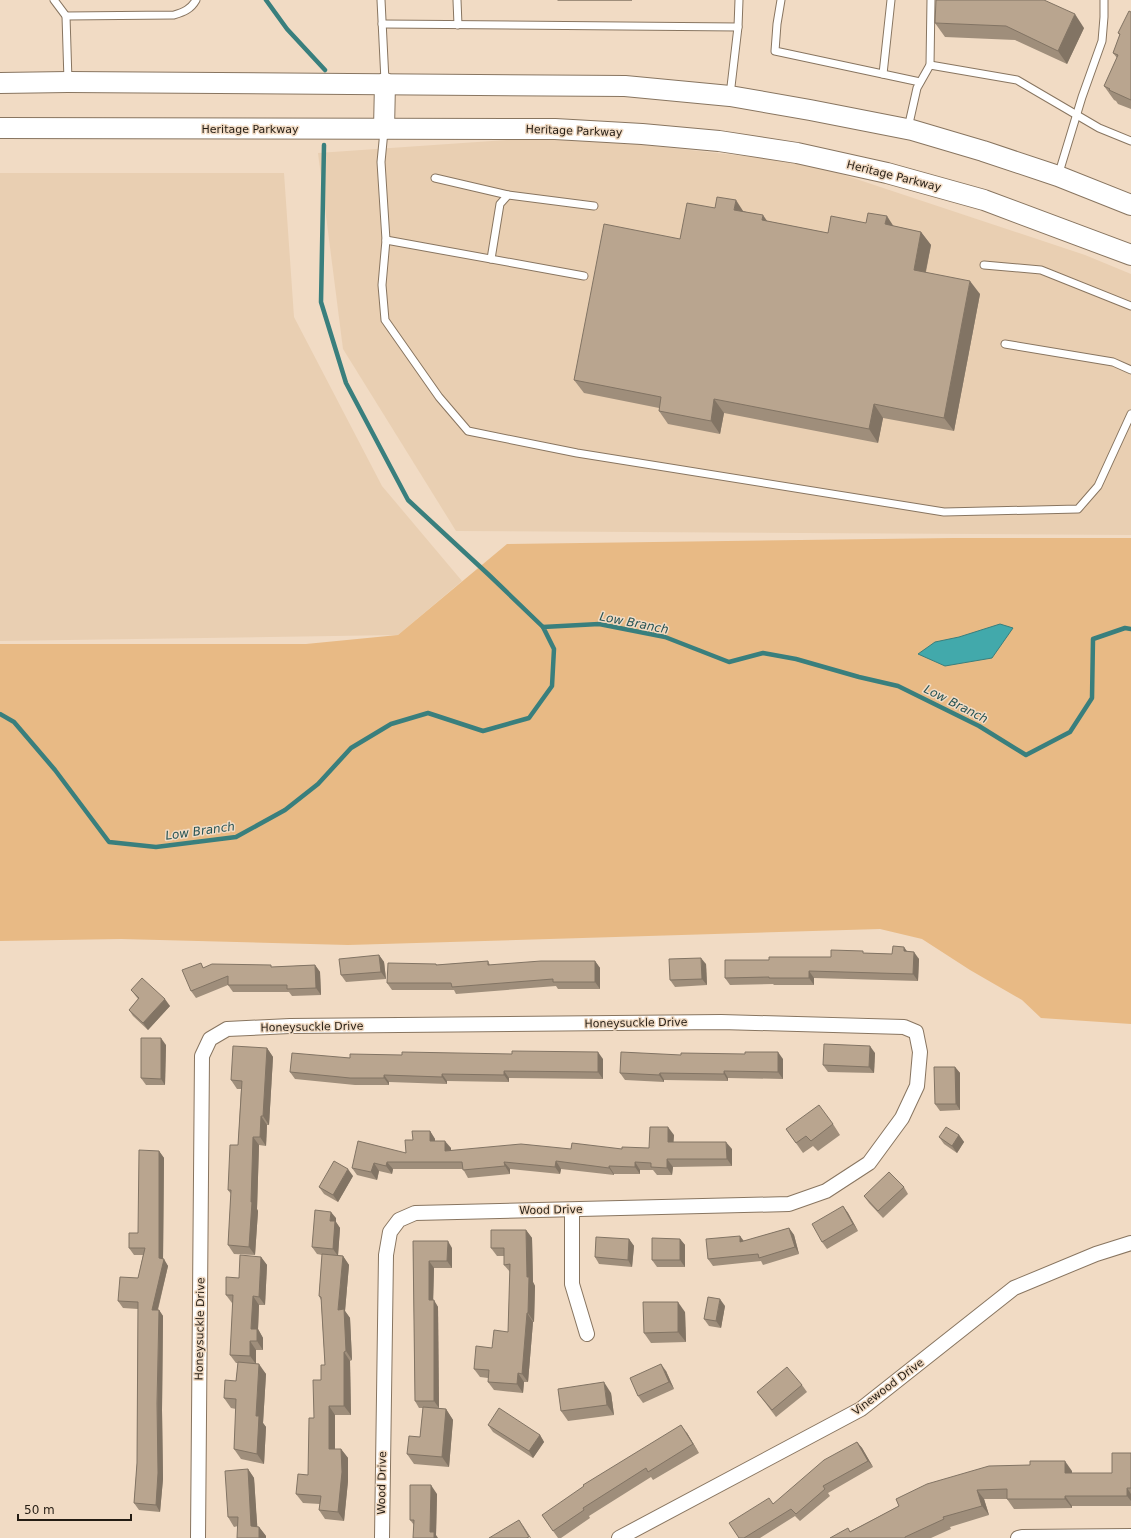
<svg xmlns="http://www.w3.org/2000/svg" width="1131" height="1538" viewBox="0 0 1131 1538" font-family="'DejaVu Sans',sans-serif">
	<rect width="100%" height="100%" fill="#f1dbc4"/>
	<g fill="#e9cfb2">
		<polygon points="564,136 808,163 1085,255 1131,274 1131,535 456,531 343,349 318,153"/>
		<polygon points="0,173 284,173 294,317 382,486 462,581 398,635 0,641"/>
	</g>
	<polygon fill="#e8ba85" points="953,538 1131,538 1131,1024 1041,1018 1022,1000 970,970 922,939 880,929 348,945 121,939 0,941 0,644 306,644 398,635 507,544"/>
	<polygon fill="#42a9ab" stroke="#397f7d" points="1000,624 1013,628 992,658 945,666 918,654 935,642 959,637"/>
	<g fill="none" stroke-linecap="round" stroke-linejoin="round">
		<g stroke="#397f7d" stroke-width="4.5">
			<polyline points="266,0 287,29 325,70"/>
			<polyline points="324,145 321,302 346,383 408,500 489,575 543,627"/>
			<polyline points="0,714 14,722 55,770 109,842 156,847 236,837 285,810 318,784 351,748 391,724 428,713 483,731 529,718 552,686 554,649 543,627 599,624 665,637 729,662 763,653 796,659 859,677 898,686 979,726 1026,755 1070,732 1092,698 1093,639 1125,628 1131,629"/>
		</g>
		<defs>
			<g id="service">
				<polyline points="54,0 66,16 68,81"/>
				<polyline points="381,0 385,81"/>
				<polyline points="457,0 458,25"/>
				<polyline points="781,0 777,24 775,51 920,82"/>
				<path d="M66,16l108,-1c10,-3 17,-6 22,-15"/>
				<polyline points="382,24 738,27"/>
				<polyline points="930,65 1017,80 1099,128 1131,141"/>
				<polyline points="883,74 891,0"/>
				<polyline points="730,95 738,27 739,0"/>
				<polyline points="908,128 917,88 930,65 931,0"/>
				<polyline points="384,131 381,162 386,240 382,285 385,320 439,397 468,431 577,453 944,512 1078,509 1098,486 1131,414"/>
				<polyline points="1058,176 1082,97 1102,41 1104,17 1104,0"/>
				<polyline points="435,178 508,195"/>
				<polyline points="386,240 584,276"/>
				<polyline points="491,259 500,204 508,195 594,206"/>
				<polyline points="984,265 1041,270 1131,306"/>
				<polyline points="1005,344 1113,362 1131,370"/>
			</g>
			<g id="minor">
				<polyline points="572,1210 572,1284 587,1334"/>
				<polyline points="198,1538 202,1056 210,1039 227,1029 290,1026 721,1022 904,1027 916,1032 920,1052 917,1086 902,1118 869,1163 826,1191 789,1204 415,1213 399,1220 390,1232 386,1255 382,1538"/>
				<polyline points="619,1538 861,1409 1014,1288 1096,1254 1131,1243"/>
				<polyline points="1018,1538 1022,1537 1131,1536"/>
			</g>
			<g id="secondary">
				<polyline points="0,83 68,82 625,86 730,96 810,110 912,130 983,151 1058,176 1131,205"/>
				<polyline points="0,128 555,129 642,134 719,141 797,153 887,173 984,200 1131,255"/>
				<polyline points="384,129 385,83"/>
			</g>
		</defs>
		<use href="#service" stroke="#887560" stroke-width="9"/>
		<use href="#minor" stroke="#887560" stroke-width="16"/>
		<use href="#secondary" stroke="#887560" stroke-width="22"/>
		<use href="#service" stroke="#fff" stroke-width="7"/>
		<use href="#minor" stroke="#fff" stroke-width="14"/>
		<use href="#secondary" stroke="#fff" stroke-width="20"/>
	</g>
	<g fill="#9f8e7b">
		<polygon points="557,0 632,0 632,1 558,1"/>
		<polygon points="1131,12 1131,109 1118,104 1116,101 1114,100 1104,86 1117,58 1113,53 1120,35 1118,33"/>
		<polygon points="935,23 1084,28 1067,64 1015,40 945,37"/>
		<polygon points="715,208 744,211 767,221 828,233 866,223 894,226 921,232 931,245 926,272 980,294 954,431 883,418 878,443 724,413 720,434 668,424 659,411 659,408 584,393 574,380 680,239"/>
		<polygon points="908,952 919,959 918,981 814,978 814,985 774,985 773,984 730,985 725,978 769,960 831,957 864,953 892,954"/>
		<polygon points="379,955 384,962 386,979 346,982 341,975"/>
		<polygon points="488,961 490,965 595,961 600,968 600,989 558,989 556,986 456,994 454,990 392,990 387,983 436,964 437,965"/>
		<polygon points="706,964 707,985 675,987 670,980"/>
		<polygon points="315,965 320,972 321,995 292,996 289,992 233,992 228,985 196,998 191,991 204,967 273,967"/>
		<polygon points="131,990 170,1006 148,1030 133,1016 129,1010 138,999"/>
		<polygon points="166,1045 165,1085 146,1085 141,1078"/>
		<polygon points="267,1048 273,1057 269,1125 267,1125 266,1146 259,1145 257,1209 258,1211 255,1255 234,1254 228,1245 231,1194 228,1190 238,1145 241,1089 237,1089 231,1080"/>
		<polygon points="875,1053 874,1073 828,1072 823,1065"/>
		<polygon points="350,1058 603,1059 603,1079 509,1078 509,1082 447,1081 447,1084 389,1082 389,1085 355,1085 295,1079 290,1072"/>
		<polygon points="783,1059 783,1079 728,1078 728,1081 664,1080 664,1082 625,1080 620,1073"/>
		<polygon points="955,1067 960,1073 960,1110 940,1111 935,1104"/>
		<polygon points="833,1124 840,1135 818,1151 813,1146 803,1153 786,1129"/>
		<polygon points="430,1131 435,1139 435,1141 451,1148 451,1150 571,1149 622,1149 649,1148 674,1135 673,1142 732,1149 732,1166 673,1167 672,1175 657,1175 653,1170 640,1170 640,1174 614,1174 614,1175 561,1169 560,1174 510,1169 510,1174 468,1178 463,1169 393,1169 392,1174 379,1171 377,1180 357,1175 352,1168 406,1153 413,1140"/>
		<polygon points="959,1135 964,1142 957,1153 944,1144 939,1137"/>
		<polygon points="159,1151 164,1158 163,1259 168,1266 158,1310 159,1310 163,1316 162,1410 163,1479 160,1512 139,1510 134,1503 137,1463 138,1309 123,1308 118,1301 138,1278 143,1255 134,1255 129,1248 138,1233"/>
		<polygon points="353,1176 338,1202 324,1194 319,1187"/>
		<polygon points="904,1187 908,1194 883,1218 869,1203 864,1196"/>
		<polygon points="843,1206 848,1213 858,1231 827,1249 822,1242"/>
		<polygon points="336,1218 336,1222 340,1228 338,1255 343,1256 349,1265 345,1311 350,1318 352,1360 350,1361 351,1415 335,1415 335,1449 341,1449 348,1458 348,1481 344,1521 325,1519 319,1510 320,1504 303,1503 296,1494 308,1475 314,1418 321,1380 325,1365 321,1300 319,1296 322,1255 317,1254 312,1247"/>
		<polygon points="789,1228 794,1235 799,1254 763,1265 761,1261 713,1266 708,1259 740,1236 744,1241"/>
		<polygon points="526,1230 532,1238 533,1282 535,1286 534,1322 533,1322 528,1382 524,1382 523,1393 494,1390 488,1382 488,1378 480,1377 474,1369 492,1348 508,1332 510,1272 504,1265 504,1256 497,1256 491,1248"/>
		<polygon points="629,1239 634,1246 632,1267 599,1264 595,1257"/>
		<polygon points="680,1239 685,1245 685,1267 657,1267 652,1260"/>
		<polygon points="413,1241 452,1248 452,1268 434,1268 433,1300 438,1307 439,1408 431,1408 446,1409 453,1420 449,1467 414,1464 407,1454 420,1437 423,1408 419,1408 415,1401"/>
		<polygon points="261,1257 267,1265 265,1305 259,1305 258,1329 263,1338 263,1350 256,1350 256,1364 266,1374 263,1423 266,1427 264,1464 241,1459 234,1449 236,1409 231,1408 224,1398 236,1381 238,1363 236,1363 230,1355 233,1304 232,1303 226,1295 239,1278"/>
		<polygon points="725,1306 721,1328 709,1326 704,1319"/>
		<polygon points="685,1312 686,1342 651,1343 644,1333"/>
		<polygon points="666,1371 674,1389 643,1403 638,1396"/>
		<polygon points="802,1385 807,1392 776,1417 757,1392"/>
		<polygon points="611,1393 614,1415 568,1421 561,1411"/>
		<polygon points="488,1425 540,1435 544,1442 533,1458 493,1432"/>
		<polygon points="687,1433 699,1453 653,1480 651,1477 589,1516 590,1518 561,1538 558,1538 542,1515"/>
		<polygon points="857,1442 862,1448 873,1467 828,1493 830,1496 800,1521 795,1516 760,1538 739,1538 774,1504"/>
		<polygon points="1131,1453 1131,1506 1072,1506 1072,1508 1014,1509 1007,1499 984,1499 989,1515 950,1527 951,1529 931,1538 830,1538 851,1531 899,1506 896,1499 1072,1471 1072,1473 1112,1473"/>
		<polygon points="248,1469 254,1478 257,1527 259,1527 266,1536 238,1526 234,1527 228,1517"/>
		<polygon points="437,1494 436,1535 414,1525 410,1520"/>
	</g>
	<g fill="#827464">
		<polygon points="1075,14 1084,28 1067,64 1058,51"/>
		<polygon points="736,200 745,214 734,210"/>
		<polygon points="763,215 772,228 762,220"/>
		<polygon points="887,216 896,230 885,224"/>
		<polygon points="921,232 931,245 923,284 914,270"/>
		<polygon points="970,281 980,294 954,431 944,418"/>
		<polygon points="714,399 724,413 720,434 711,421"/>
		<polygon points="874,404 883,418 878,443 869,429"/>
		<polygon points="904,947 909,954 904,951"/>
		<polygon points="914,952 919,959 918,981 913,974"/>
		<polygon points="379,955 384,962 386,979 381,972"/>
		<polygon points="701,958 706,964 707,985 702,979"/>
		<polygon points="595,961 600,968 600,989 595,982"/>
		<polygon points="315,965 320,972 321,995 316,988"/>
		<polygon points="809,971 814,978 814,985 809,978"/>
		<polygon points="165,999 170,1006 148,1030 143,1023"/>
		<polygon points="161,1038 166,1045 165,1085 161,1079"/>
		<polygon points="870,1046 875,1053 874,1073 869,1067"/>
		<polygon points="267,1048 273,1057 269,1125 263,1116"/>
		<polygon points="598,1052 603,1059 603,1079 598,1072"/>
		<polygon points="778,1052 783,1059 783,1079 778,1072"/>
		<polygon points="955,1067 960,1073 960,1110 956,1104"/>
		<polygon points="504,1071 509,1078 509,1082 504,1075"/>
		<polygon points="724,1071 728,1078 728,1081 724,1074"/>
		<polygon points="660,1073 664,1080 664,1082 659,1075"/>
		<polygon points="442,1074 447,1081 447,1084 442,1077"/>
		<polygon points="384,1075 389,1082 389,1085 384,1078"/>
		<polygon points="261,1116 267,1125 266,1146 260,1137"/>
		<polygon points="668,1127 674,1135 673,1150 668,1142"/>
		<polygon points="430,1131 435,1139 435,1148 430,1141"/>
		<polygon points="959,1135 964,1142 957,1153 952,1146"/>
		<polygon points="253,1137 259,1145 257,1209 258,1211 255,1255 249,1247"/>
		<polygon points="445,1141 451,1148 451,1158 445,1151"/>
		<polygon points="726,1142 732,1149 732,1166 727,1159"/>
		<polygon points="159,1151 164,1158 163,1260 164,1259 168,1266 156,1316 152,1310 159,1258"/>
		<polygon points="667,1159 673,1167 672,1175 667,1168"/>
		<polygon points="556,1161 561,1169 560,1174 555,1167"/>
		<polygon points="387,1162 393,1169 392,1174 386,1166"/>
		<polygon points="504,1162 510,1169 510,1174 505,1166"/>
		<polygon points="635,1162 640,1170 640,1174 635,1167"/>
		<polygon points="374,1163 379,1171 377,1180 371,1172"/>
		<polygon points="609,1166 614,1174 614,1175 609,1168"/>
		<polygon points="348,1169 353,1176 338,1202 333,1195"/>
		<polygon points="843,1206 848,1213 858,1231 853,1224"/>
		<polygon points="331,1212 336,1218 336,1222 340,1228 338,1256 333,1249 330,1221"/>
		<polygon points="789,1228 794,1235 799,1254 795,1247"/>
		<polygon points="526,1230 532,1238 533,1282 535,1286 534,1322 528,1313"/>
		<polygon points="740,1236 744,1242 740,1242"/>
		<polygon points="629,1239 634,1246 632,1267 628,1260"/>
		<polygon points="680,1239 685,1245 685,1267 680,1260"/>
		<polygon points="448,1241 452,1248 452,1268 447,1261"/>
		<polygon points="343,1256 349,1265 345,1311 350,1318 352,1360 346,1351 338,1310"/>
		<polygon points="261,1257 267,1265 265,1305 259,1297"/>
		<polygon points="429,1261 434,1268 433,1307 429,1300"/>
		<polygon points="253,1296 259,1305 258,1329 263,1338 263,1350 257,1341 251,1329"/>
		<polygon points="720,1299 725,1306 721,1328 716,1321"/>
		<polygon points="434,1300 438,1307 439,1408 434,1401"/>
		<polygon points="678,1302 685,1312 686,1342 678,1332"/>
		<polygon points="159,1310 163,1316 162,1410 163,1479 160,1512 156,1505"/>
		<polygon points="527,1313 533,1322 528,1382 522,1374"/>
		<polygon points="250,1341 256,1350 256,1364 250,1356"/>
		<polygon points="344,1352 350,1361 351,1415 344,1406"/>
		<polygon points="259,1364 266,1374 263,1423 266,1427 264,1464 257,1454 256,1416"/>
		<polygon points="661,1364 666,1371 674,1389 669,1382"/>
		<polygon points="518,1373 524,1382 523,1393 517,1384"/>
		<polygon points="604,1382 611,1393 614,1415 607,1405"/>
		<polygon points="329,1406 335,1415 335,1458 329,1449"/>
		<polygon points="446,1409 453,1420 449,1467 442,1457"/>
		<polygon points="681,1425 687,1433 699,1453 693,1444"/>
		<polygon points="540,1435 544,1442 533,1458 529,1451"/>
		<polygon points="857,1442 862,1448 873,1467 868,1461"/>
		<polygon points="341,1449 348,1458 348,1481 344,1521 338,1512"/>
		<polygon points="1065,1461 1072,1471 1072,1483 1065,1473"/>
		<polygon points="248,1469 254,1478 258,1536 251,1526"/>
		<polygon points="431,1485 437,1494 436,1535 438,1538 434,1538 430,1532"/>
		<polygon points="1127,1488 1131,1494 1131,1501 1127,1496"/>
		<polygon points="977,1490 984,1499 989,1515 982,1506"/>
		<polygon points="1065,1496 1072,1506 1072,1508 1065,1499"/>
		<polygon points="519,1520 524,1527 531,1538 530,1538"/>
		<polygon points="259,1527 266,1536 266,1538 259,1538"/>
	</g>
	<g fill="#b9a58f" stroke="#827464">
		<polygon points="936,0 1044,0 1075,14 1058,51 1006,26 935,23"/>
		<polygon points="1129,11 1131,12 1131,100 1109,90 1110,89 1104,86 1118,55 1113,53 1120,34 1118,33"/>
		<polygon points="717,197 736,200 734,210 763,215 762,220 828,233 831,216 866,223 868,213 887,216 885,224 921,232 914,270 970,281 944,418 874,404 869,429 714,399 711,421 659,411 661,397 574,380 604,224 680,239 687,203 715,208"/>
		<polygon points="893,946 904,947 904,951 914,952 913,974 809,971 809,978 769,978 769,977 725,978 725,960 769,960 769,957 831,957 831,950 863,951 863,953 892,954"/>
		<polygon points="379,955 381,972 341,975 339,959"/>
		<polygon points="701,958 702,979 670,980 669,959"/>
		<polygon points="488,961 488,965 541,961 595,961 595,982 553,982 553,979 452,987 451,983 387,983 388,963 436,964 436,965"/>
		<polygon points="201,963 203,968 212,964 271,965 271,967 315,965 316,988 287,989 287,985 228,985 228,976 191,991 182,970"/>
		<polygon points="142,978 165,999 143,1023 129,1010 139,998 131,990"/>
		<polygon points="141,1038 161,1038 161,1079 141,1078"/>
		<polygon points="824,1044 870,1046 869,1067 823,1065"/>
		<polygon points="233,1046 267,1048 263,1116 261,1116 260,1137 253,1137 251,1202 252,1202 249,1247 228,1245 231,1190 228,1190 230,1145 238,1145 242,1081 231,1080"/>
		<polygon points="512,1051 598,1052 598,1072 504,1071 504,1075 442,1074 442,1077 384,1075 384,1078 350,1078 290,1072 292,1053 350,1058 350,1054 402,1055 402,1052 512,1054"/>
		<polygon points="621,1052 681,1055 681,1053 745,1054 745,1052 778,1052 778,1072 724,1071 724,1074 660,1073 659,1075 620,1073"/>
		<polygon points="934,1067 955,1067 956,1104 935,1104"/>
		<polygon points="819,1105 833,1124 811,1141 806,1136 796,1143 786,1129"/>
		<polygon points="650,1127 668,1127 668,1142 726,1142 727,1159 667,1159 667,1168 651,1167 651,1163 635,1162 635,1167 609,1166 609,1168 556,1161 555,1167 504,1162 505,1166 463,1170 462,1162 387,1162 386,1166 374,1163 371,1172 352,1168 358,1141 406,1153 405,1140 413,1140 412,1131 430,1131 430,1141 445,1141 445,1151 521,1144 571,1149 572,1143 622,1149 622,1147 649,1148"/>
		<polygon points="946,1127 959,1135 952,1146 939,1137"/>
		<polygon points="139,1150 159,1151 159,1258 164,1259 152,1310 159,1310 157,1403 158,1473 156,1505 134,1503 137,1463 138,1302 118,1301 120,1277 138,1278 145,1248 129,1248 129,1233 138,1233"/>
		<polygon points="334,1161 348,1169 333,1195 319,1187"/>
		<polygon points="889,1172 904,1187 878,1211 864,1196"/>
		<polygon points="843,1206 853,1224 822,1242 812,1224"/>
		<polygon points="315,1210 331,1212 330,1221 335,1221 333,1249 312,1247"/>
		<polygon points="789,1228 795,1247 759,1258 758,1254 708,1259 706,1239 740,1236 740,1242"/>
		<polygon points="491,1230 526,1230 527,1277 529,1277 528,1313 527,1313 522,1374 518,1373 517,1384 488,1382 489,1370 474,1369 476,1346 492,1348 494,1330 508,1332 510,1264 504,1265 504,1248 491,1248"/>
		<polygon points="596,1237 629,1239 628,1260 595,1257"/>
		<polygon points="652,1238 680,1239 680,1260 652,1260"/>
		<polygon points="413,1241 448,1241 447,1261 429,1261 429,1300 434,1300 434,1401 415,1401"/>
		<polygon points="322,1254 343,1256 338,1310 344,1309 346,1351 344,1352 344,1406 329,1406 329,1449 341,1449 342,1472 338,1512 319,1510 321,1496 296,1494 298,1474 308,1475 309,1418 314,1418 313,1380 321,1380 321,1365 325,1365 321,1297 319,1296"/>
		<polygon points="240,1255 261,1257 259,1297 253,1296 251,1329 257,1329 257,1341 250,1341 250,1356 230,1355 233,1295 226,1295 226,1277 239,1278"/>
		<polygon points="708,1297 720,1299 716,1321 704,1319"/>
		<polygon points="643,1302 678,1302 678,1332 644,1333"/>
		<polygon points="238,1362 259,1364 256,1416 259,1416 257,1454 234,1449 236,1399 224,1398 225,1380 236,1381"/>
		<polygon points="661,1364 669,1382 638,1396 630,1378"/>
		<polygon points="787,1367 802,1385 772,1410 757,1392"/>
		<polygon points="604,1382 607,1405 561,1411 558,1389"/>
		<polygon points="423,1407 446,1409 442,1457 407,1454 409,1436 420,1437"/>
		<polygon points="499,1408 540,1435 529,1451 488,1425"/>
		<polygon points="681,1425 693,1444 648,1472 646,1468 583,1508 584,1510 553,1531 542,1515 584,1486 583,1485"/>
		<polygon points="857,1442 868,1461 823,1486 825,1489 796,1514 791,1509 744,1538 739,1538 729,1523 769,1498 773,1504 824,1460"/>
		<polygon points="1112,1453 1131,1453 1131,1488 1127,1488 1127,1496 1065,1496 1065,1499 1007,1499 1007,1489 977,1490 982,1506 943,1517 944,1519 905,1537 905,1538 830,1538 848,1528 850,1532 899,1506 896,1499 927,1484 989,1466 1030,1465 1030,1461 1065,1461 1065,1473 1112,1473"/>
		<polygon points="248,1469 251,1526 259,1527 259,1538 237,1538 238,1517 228,1517 225,1471"/>
		<polygon points="410,1485 431,1485 430,1532 434,1532 434,1538 413,1538 414,1520 410,1520"/>
		<polygon points="519,1520 529,1537 526,1538 489,1538"/>
	</g>
	<g text-anchor="middle" dominant-baseline="central" stroke-width="3" stroke-linejoin="round" paint-order="stroke">
		<g font-size="11" fill="#241c13" stroke="#f1dbc4">
			<text x="250" y="129">Heritage Parkway</text>
			<text transform="translate(574 131) rotate(2)">Heritage Parkway</text>
			<text transform="translate(894 176) rotate(14)">Heritage Parkway</text>
			<text transform="translate(636 1023) rotate(-1)">Honeysuckle Drive</text>
			<text transform="translate(312 1027) rotate(-1)">Honeysuckle Drive</text>
			<text transform="translate(551 1210) rotate(-1)">Wood Drive</text>
			<text transform="translate(200 1329) rotate(-89)">Honeysuckle Drive</text>
			<text transform="translate(888 1387) rotate(-37)">Vinewood Drive</text>
			<text transform="translate(382 1483) rotate(-89)">Wood Drive</text>
		</g>
		<g font-size="12" font-style="italic" fill="#265354" stroke="#f1dbc4">
			<text transform="translate(634 623) rotate(11)">Low Branch</text>
			<text transform="translate(956 704) rotate(27)">Low Branch</text>
			<text transform="translate(200 831) rotate(-8)">Low Branch</text>
		</g>
	</g>
	<path d="M18 1514v6h113v-6" fill="none" stroke="#241c13" stroke-width="2"/>
	<text x="24" y="1514" font-size="12" fill="#241c13" stroke="#f1dbc4" stroke-width="3" paint-order="stroke">50 m</text>
</svg>
